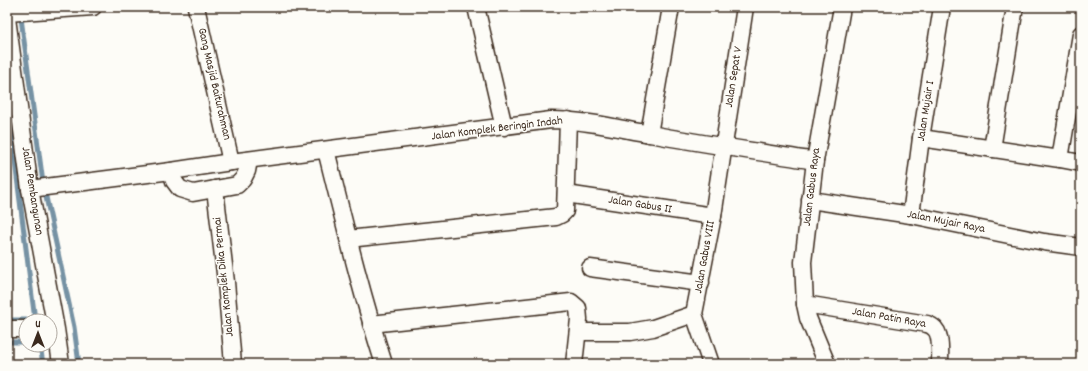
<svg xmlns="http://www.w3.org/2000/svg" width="1088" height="371" viewBox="0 0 1088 371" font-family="Dekko,sans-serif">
	<rect width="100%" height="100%" fill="#fdfcf7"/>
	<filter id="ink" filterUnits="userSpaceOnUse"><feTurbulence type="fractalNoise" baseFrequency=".025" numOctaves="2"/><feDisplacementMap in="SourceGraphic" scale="8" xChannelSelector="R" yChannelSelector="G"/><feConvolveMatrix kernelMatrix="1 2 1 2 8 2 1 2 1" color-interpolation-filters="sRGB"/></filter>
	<g filter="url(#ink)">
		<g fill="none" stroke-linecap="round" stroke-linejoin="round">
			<g stroke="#7692a4" stroke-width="5">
				<polyline points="21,18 43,183"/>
				<polyline points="7,98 35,320 7,320"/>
				<polyline points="46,197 74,327 79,364"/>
				<polyline points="7,342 26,342"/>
				<polyline points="40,345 43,364"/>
			</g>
			<defs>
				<g id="street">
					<polyline points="196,7 231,162"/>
					<polyline points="476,7 504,127"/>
					<polyline points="7,13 93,7"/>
					<polyline points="7,18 30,189 56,329 61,364"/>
					<polyline points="649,134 671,7"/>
					<polyline points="921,138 1060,159 1081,163"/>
					<polyline points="992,149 1015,7"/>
					<path d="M326,150c18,72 35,143 58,214"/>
					<polyline points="1060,159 1081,34"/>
					<polyline points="171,171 174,181 180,189 193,193 237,185 243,179 247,171 249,160"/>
					<path d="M30,189l141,-18 60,-9 320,-42c34,0 65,8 99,14 54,10 110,18 165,27"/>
					<polyline points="215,189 226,282 233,364"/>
					<polyline points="566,194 713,216"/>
					<polyline points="810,200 911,215 1044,242 1081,247"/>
					<polyline points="911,215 921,138 942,7"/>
					<polyline points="348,239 556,217 562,214 565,211 568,120"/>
					<polyline points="590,268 701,283"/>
					<path d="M805,304l122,20c2,1 4,1 6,3 9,6 7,27 7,37"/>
					<polyline points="371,324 571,302 578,308 579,319 574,364"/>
					<polyline points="7,329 26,329"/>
					<polyline points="578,332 630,332 653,328 694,314"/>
					<polyline points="711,364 694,314 713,216 745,7"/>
					<polyline points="827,364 808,318 805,304 803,262 815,161 842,7"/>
				</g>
			</defs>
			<use href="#street" stroke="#3b2a1e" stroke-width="19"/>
			<use href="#street" stroke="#fdfcf7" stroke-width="16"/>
		</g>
	</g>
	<g text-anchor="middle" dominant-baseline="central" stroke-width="3" stroke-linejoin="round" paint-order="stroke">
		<g font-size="12" fill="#3b2a1e" stroke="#fdfcf7">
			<text transform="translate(734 77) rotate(-81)">Jalan Sepat V</text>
			<text transform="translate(214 84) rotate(77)">Gang Masjid Baiturahman</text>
			<text transform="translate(926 111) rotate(-81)">Jalan Mujair I</text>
			<text transform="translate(497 129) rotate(-7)">Jalan Komplek Beringin Indah</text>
			<text transform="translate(812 187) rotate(-83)">Jalan Gabus Raya</text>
			<text transform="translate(32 191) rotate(81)">Jalan Pembangunan</text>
			<text transform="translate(640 205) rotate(9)">Jalan Gabus II</text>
			<text transform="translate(946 222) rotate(11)">Jalan Mujair Raya</text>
			<text transform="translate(705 257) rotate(-80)">Jalan Gabus VIII</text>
			<text transform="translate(224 277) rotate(-96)">Jalan Komplek Dika Permai</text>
			<text transform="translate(889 318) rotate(10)">Jalan Patin Raya</text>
		</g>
	</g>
	<rect width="1088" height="371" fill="none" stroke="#fdfcf7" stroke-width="24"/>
	<rect x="12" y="12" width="1064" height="347" fill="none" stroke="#3b2a1e" stroke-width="1.5" filter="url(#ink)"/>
	<g transform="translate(38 333)"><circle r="19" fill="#fdfcf7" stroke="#afa8a0"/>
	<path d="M0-3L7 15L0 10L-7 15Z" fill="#3b2a1e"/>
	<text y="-6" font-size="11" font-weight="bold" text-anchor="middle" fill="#3b2a1e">U</text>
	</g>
</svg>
